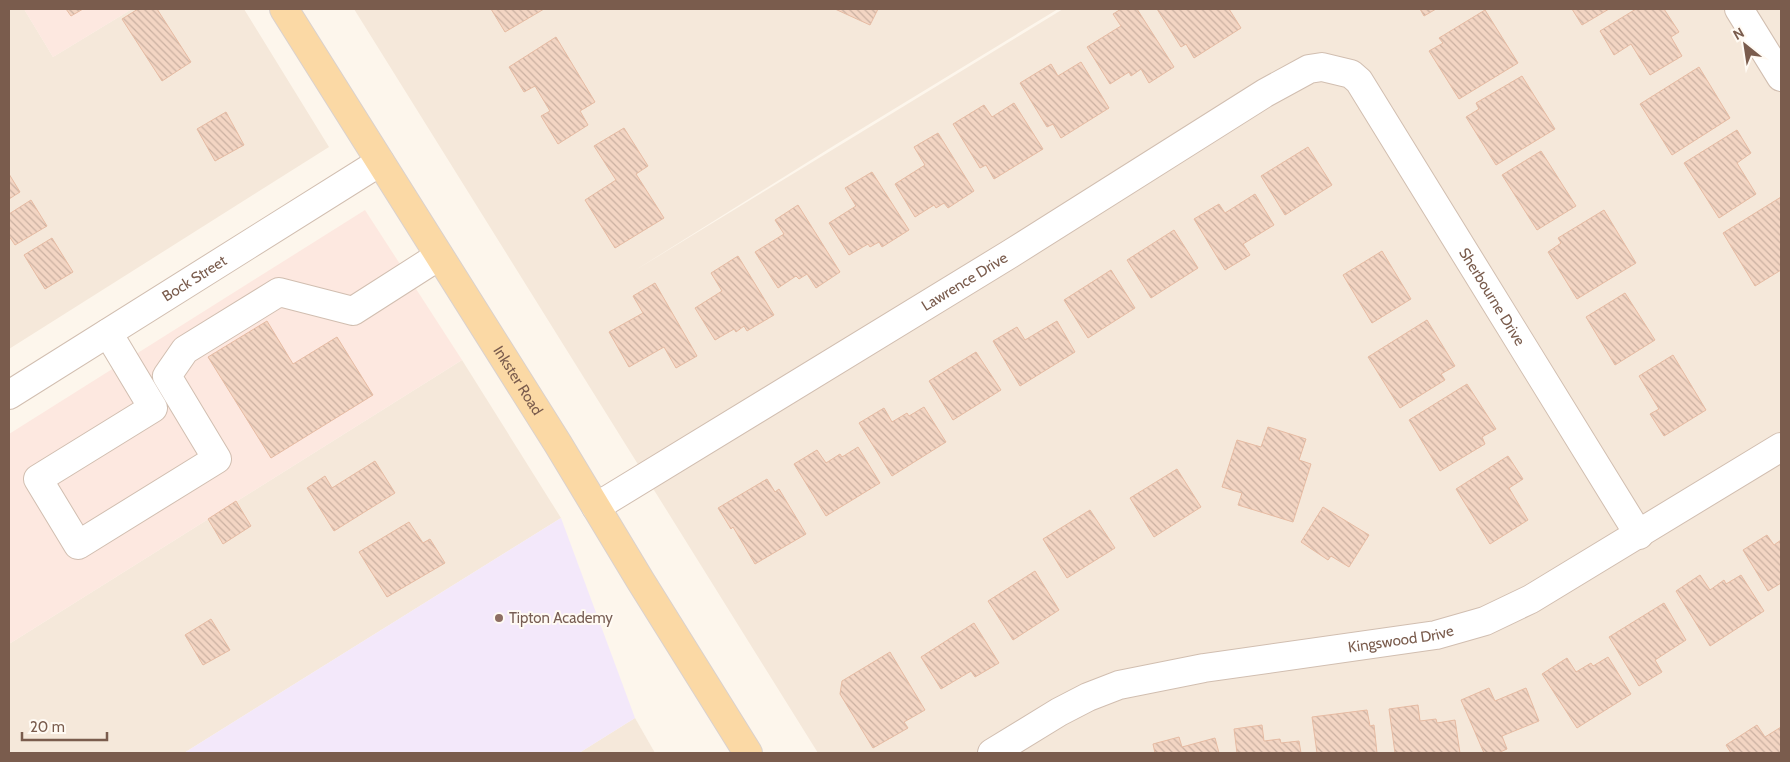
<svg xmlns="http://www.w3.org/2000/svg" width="1790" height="762" viewBox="0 0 1790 762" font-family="Cabin,sans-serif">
	<defs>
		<pattern id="building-back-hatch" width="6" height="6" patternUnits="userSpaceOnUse" patternTransform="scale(1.25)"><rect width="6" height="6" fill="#f3d5c3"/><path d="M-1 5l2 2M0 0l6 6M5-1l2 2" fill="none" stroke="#cab0a1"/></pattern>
	</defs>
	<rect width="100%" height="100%" fill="#fdf6ec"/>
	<g fill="#f5e8da">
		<polygon points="9,9 24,9 53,57 132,9 244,9 329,147 9,349"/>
		<polygon points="354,9 1058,9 835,145 634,271 1063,9 1781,9 1781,753 818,753"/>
		<polygon points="462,360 561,518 184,753 9,753 9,644"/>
		<polygon points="635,718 655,753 579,753"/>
	</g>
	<g fill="#fde8e0">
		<polygon points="24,9 132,9 53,57"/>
		<polygon points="365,210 462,360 9,644 9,434"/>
	</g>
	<polygon fill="#f3e8fa" points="561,518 635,718 579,753 184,753"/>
	<g fill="url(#building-back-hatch)" stroke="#e6bba3">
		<polygon points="66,9 83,9 71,16"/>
		<polygon points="138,9 157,9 191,62 162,81 122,19"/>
		<polygon points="491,9 544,9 505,32"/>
		<polygon points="835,9 878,9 870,25"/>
		<polygon points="1121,9 1137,9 1174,67 1149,83 1141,69 1131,76 1129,72 1110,84 1087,47 1121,26 1113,14"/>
		<polygon points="1157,9 1229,9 1241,28 1194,58 1186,44 1181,47"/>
		<polygon points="1420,9 1436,9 1424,16"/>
		<polygon points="1572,9 1609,9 1582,25"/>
		<polygon points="1636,9 1664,9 1679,32 1671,37 1682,56 1650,75 1631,44 1614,55 1600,31"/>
		<polygon points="1485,10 1518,63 1459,99 1429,51 1443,43 1439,38"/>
		<polygon points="556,37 595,102 580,111 588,125 558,144 541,116 550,111 535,86 524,92 509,67"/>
		<polygon points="1081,62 1109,108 1061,138 1053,124 1047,127 1020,83 1051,64 1058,76"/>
		<polygon points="1699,67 1730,118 1672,155 1640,104"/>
		<polygon points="1522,76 1555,129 1496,165 1466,117 1479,109 1476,103"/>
		<polygon points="1014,103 1043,149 994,179 986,165 980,168 953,124 984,105 992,117"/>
		<polygon points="226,112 244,145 215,161 197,129"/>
		<polygon points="624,128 648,166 636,174 664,218 615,248 585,200 616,180 594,146"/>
		<polygon points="1737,130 1751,153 1737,163 1756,194 1719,218 1684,163"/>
		<polygon points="938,133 974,191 948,208 944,203 936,208 934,205 915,217 895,184 925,165 914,147"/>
		<polygon points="1308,147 1332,185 1285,215 1261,176"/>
		<polygon points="1541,151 1576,206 1537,230 1502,175"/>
		<polygon points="872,172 909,230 882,247 879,242 870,247 868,244 849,255 829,223 856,206 845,188"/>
		<polygon points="9,174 20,192 9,199"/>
		<polygon points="1255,194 1274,225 1243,244 1250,255 1225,270 1194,219 1219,204 1225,213"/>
		<polygon points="1781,197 1781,270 1755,286 1723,233"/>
		<polygon points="31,200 47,226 15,245 9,236 9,214"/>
		<polygon points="798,205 840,272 816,288 807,274 799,279 796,276 778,288 755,252 784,234 775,220"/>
		<polygon points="1604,210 1636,263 1577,299 1548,252 1561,243 1558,238"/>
		<polygon points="1174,230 1198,268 1151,298 1127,260"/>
		<polygon points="52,238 73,272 45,289 24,255"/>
		<polygon points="1382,251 1411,299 1372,323 1343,275"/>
		<polygon points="738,256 774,315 747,331 744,326 736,332 734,329 715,340 695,308 722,291 711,273"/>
		<polygon points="1111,270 1135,308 1088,338 1064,300"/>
		<polygon points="655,283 697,356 676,368 664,347 629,367 609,332 643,313 633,296"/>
		<polygon points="1625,293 1655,340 1615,365 1586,317"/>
		<polygon points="1427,320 1455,366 1441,374 1445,380 1400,408 1368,357"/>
		<polygon points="267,321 293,364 337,337 373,395 271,458 208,357"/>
		<polygon points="1057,321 1075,352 1020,386 993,341 1017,327 1025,340"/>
		<polygon points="976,352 1001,390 953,420 929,381"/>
		<polygon points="1673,355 1706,410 1664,436 1650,414 1659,409 1639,376"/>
		<polygon points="1467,384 1496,429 1482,437 1485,444 1440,471 1409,420"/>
		<polygon points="924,407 946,442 892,476 859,423 884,408 892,422 907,413 909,416"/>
		<polygon points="1268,427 1306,439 1299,460 1311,464 1293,522 1238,505 1242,493 1222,487 1237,440 1261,447"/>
		<polygon points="858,447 880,483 826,516 794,464 817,450 826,463 840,454 842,457"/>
		<polygon points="1508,456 1523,479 1509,488 1528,520 1490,544 1456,489"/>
		<polygon points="375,461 395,493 334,531 307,488 325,476 332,488"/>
		<polygon points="1177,469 1201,507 1154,537 1130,498"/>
		<polygon points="767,479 775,492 779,489 806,534 755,564 733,527 731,529 718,508"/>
		<polygon points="236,501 251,526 223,544 208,519"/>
		<polygon points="1323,507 1369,535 1349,567 1331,556 1328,560 1301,542"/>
		<polygon points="1090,510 1115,548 1067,578 1043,539"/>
		<polygon points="409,522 423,543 430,539 445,563 387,597 359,552"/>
		<polygon points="1767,535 1774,545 1781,540 1781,583 1768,591 1743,550"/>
		<polygon points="1035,571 1059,610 1013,640 988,601"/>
		<polygon points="1700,575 1710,590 1724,580 1726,584 1741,575 1764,611 1710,646 1676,591"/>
		<polygon points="1664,603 1686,640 1655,660 1662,672 1639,686 1609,637"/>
		<polygon points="211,619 230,650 203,665 185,635"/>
		<polygon points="974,623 999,663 975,677 971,671 941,689 921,657"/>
		<polygon points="890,652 925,710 904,722 908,728 873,748 840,694 842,681"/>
		<polygon points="1608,657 1631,694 1577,728 1542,674 1567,658 1576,672 1591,663 1593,666"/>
		<polygon points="1489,688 1495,701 1526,688 1539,721 1502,736 1507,749 1498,753 1484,753 1461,700"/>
		<polygon points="1418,705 1420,721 1436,719 1437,723 1455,720 1460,753 1395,753 1389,709"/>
		<polygon points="1367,710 1370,726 1374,725 1377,753 1317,753 1312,717"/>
		<polygon points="1262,725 1264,741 1280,739 1281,743 1299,741 1301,753 1237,753 1234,729"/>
		<polygon points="1757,725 1765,737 1781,727 1781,753 1731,753 1726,745"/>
		<polygon points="1179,737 1182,747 1215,738 1219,753 1155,753 1153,744"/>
	</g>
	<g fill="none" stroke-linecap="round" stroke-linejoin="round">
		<defs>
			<g id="minor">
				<polyline points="1739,9 1781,77"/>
				<polyline points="108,333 153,408 38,479 78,545 217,459 167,376 185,350 279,292 353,311 439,256"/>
				<path id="s1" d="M9,395l371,-233"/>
				<path id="s2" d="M596,507l414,-253 255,-161 44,-24 13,-2 29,7 8,7 280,454"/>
				<path id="s3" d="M992,753l67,-41 29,-15 31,-12 85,-17 232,-33 49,-14 46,-22 250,-152"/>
			</g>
			<g id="major">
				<path id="s4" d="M284,9l274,435 82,136 108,173"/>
			</g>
		</defs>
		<use href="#minor" stroke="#d1beb0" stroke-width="30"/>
		<use href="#major" stroke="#dad1cd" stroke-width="30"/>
		<use href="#minor" stroke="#fff" stroke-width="28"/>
		<use href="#major" stroke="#fbd9a5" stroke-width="28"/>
	</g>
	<circle fill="#8d6e63" stroke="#fffaf3" stroke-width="2" cx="499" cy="618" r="5"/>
	<g text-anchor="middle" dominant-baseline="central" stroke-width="4" stroke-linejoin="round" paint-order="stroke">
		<g font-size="15" fill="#7a5c4d" stroke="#fffaf3">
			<text stroke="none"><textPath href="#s1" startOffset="219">Bock Street</textPath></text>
			<text stroke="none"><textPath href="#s2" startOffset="432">Lawrence Drive</textPath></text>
			<text stroke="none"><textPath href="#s2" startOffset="1144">Sherbourne Drive</textPath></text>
			<text stroke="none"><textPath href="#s4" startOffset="439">Inkster Road</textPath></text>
			<text stroke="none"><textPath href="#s3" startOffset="430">Kingswood Drive</textPath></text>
		</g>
		<g font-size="15" fill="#785e54" stroke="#fffaf3" text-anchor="start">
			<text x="509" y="618">Tipton Academy</text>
		</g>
	</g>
	<rect width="1790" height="762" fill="none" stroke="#7a5c4d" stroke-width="20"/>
	<g transform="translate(1745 45) rotate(330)" stroke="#fffaf3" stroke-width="4" paint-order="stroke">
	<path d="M0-4L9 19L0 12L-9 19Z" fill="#7a5c4d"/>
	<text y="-8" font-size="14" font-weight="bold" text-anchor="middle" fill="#7a5c4d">N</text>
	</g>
	<path d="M22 732v8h85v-8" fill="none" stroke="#7a5c4d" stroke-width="2.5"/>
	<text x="30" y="732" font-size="15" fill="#7a5c4d" stroke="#fffaf3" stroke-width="4" paint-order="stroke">20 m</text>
</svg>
